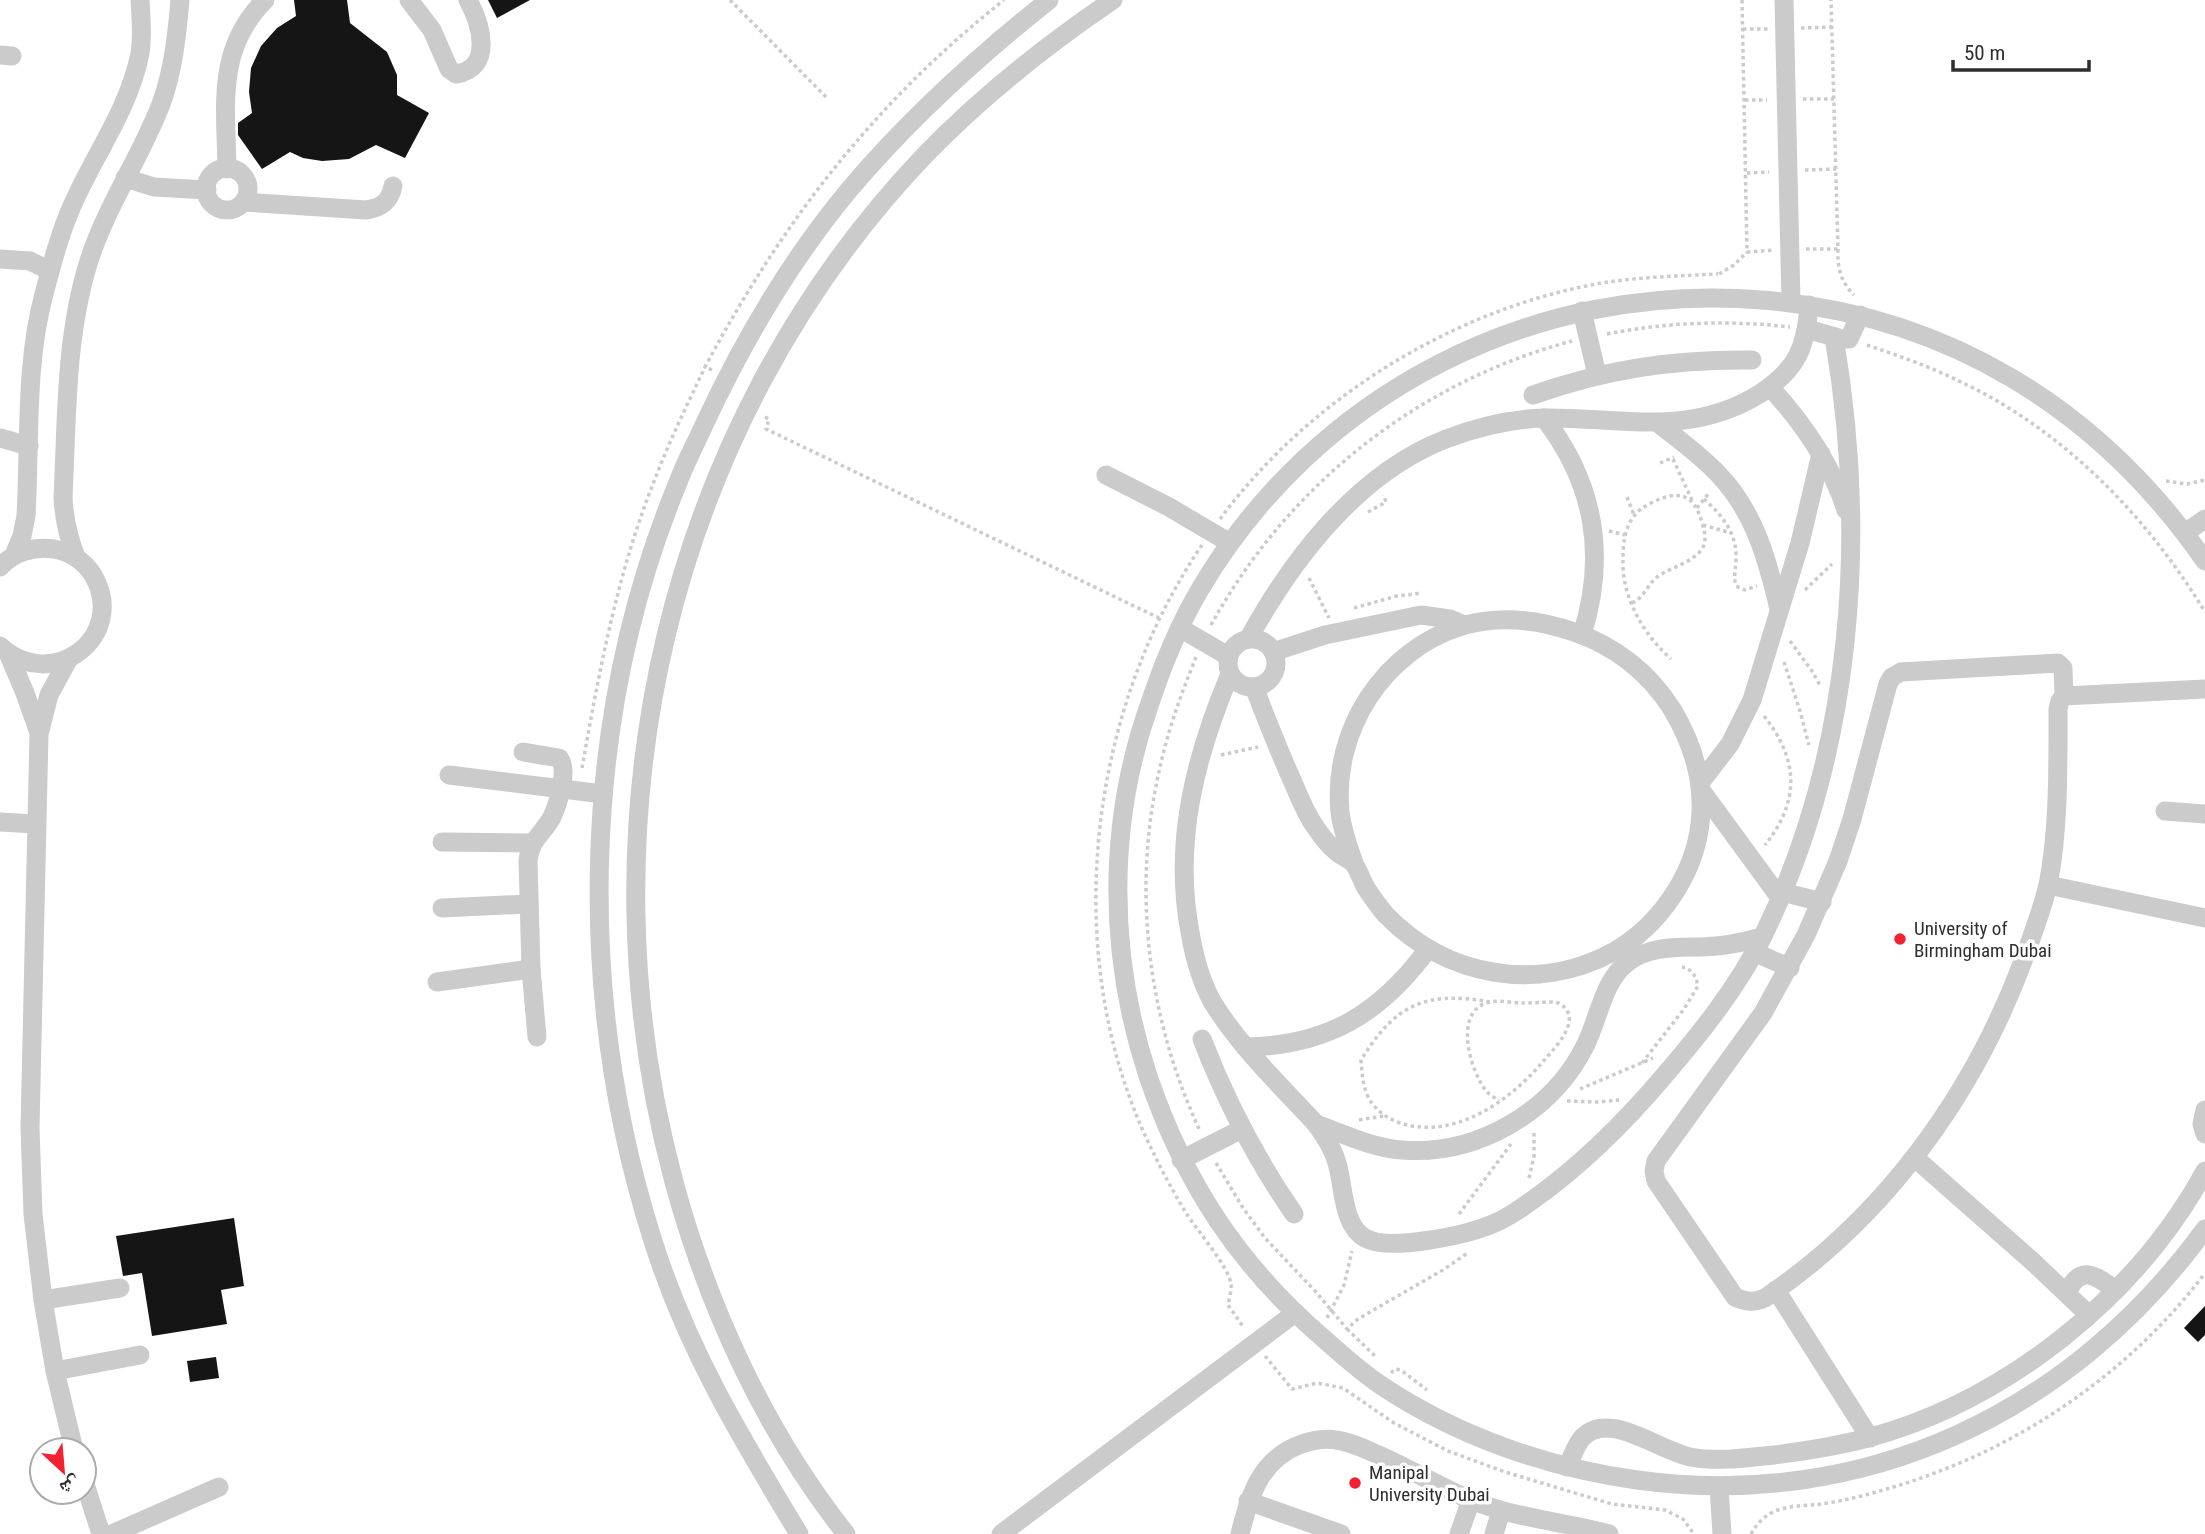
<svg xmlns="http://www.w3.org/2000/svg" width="2205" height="1534" viewBox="0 0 2205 1534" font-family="'Roboto Condensed','Noto Naskh Arabic',sans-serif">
	<rect width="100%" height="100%" fill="#fff"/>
	<g fill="#151515">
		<polygon points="294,0 347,0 350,23 387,52 397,75 397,95 429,113 405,158 376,145 349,159 322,161 303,158 290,152 262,169 238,135 238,123 252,113 249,92 251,68 261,46 277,28 296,16"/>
		<polygon points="488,0 530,0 497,18"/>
		<polygon points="234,1218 244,1286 221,1290 227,1324 152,1336 142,1273 123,1276 116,1236"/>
		<polygon points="2205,1306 2205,1335 2198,1342 2184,1328"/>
		<polygon points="216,1357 219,1378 190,1382 187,1361"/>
	</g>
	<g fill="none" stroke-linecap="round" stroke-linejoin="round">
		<g stroke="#cbcbcb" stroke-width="3.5" stroke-dasharray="3.5 3.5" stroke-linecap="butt">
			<polyline points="730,0 827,98"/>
			<polyline points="1742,0 1747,252 1774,250"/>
			<polyline points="1801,28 1832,27"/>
			<polyline points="1743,29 1769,29"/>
			<polyline points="1803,99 1834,99"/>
			<polyline points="1745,100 1767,100"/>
			<polyline points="1805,170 1836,169"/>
			<polyline points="1747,173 1769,172"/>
			<polyline points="1806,249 1838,249 1831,0"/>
			<path d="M1838,249c-1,19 3,33 16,46"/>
			<polyline points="1719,274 1734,265 1747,252"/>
			<path d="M1607,334c61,-12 121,-14 183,-7"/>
			<path d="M1867,345c32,11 64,22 94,37 102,48 186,134 244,230"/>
			<path d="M712,370l-7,-3c78,-146 169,-264 299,-367"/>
			<polyline points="765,417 769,419 766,429 1159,618"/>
			<polyline points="1673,459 1692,500"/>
			<polyline points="1660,463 1674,457"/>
			<polyline points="2166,481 2187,484 2205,480"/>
			<polyline points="1627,497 1634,515"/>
			<path d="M1704,499c17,15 33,34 32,59 0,10 -3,17 0,28l9,4 12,-4"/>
			<polyline points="1697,508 1709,493"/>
			<polyline points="1368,512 1386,502 1383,495"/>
			<path d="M1220,519c88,-119 230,-208 376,-235 40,-7 81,-8 122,-10"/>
			<polyline points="1703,525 1731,533"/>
			<polyline points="1609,531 1625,535"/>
			<path d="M1202,545c-117,172 -143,419 -49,607 10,21 21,41 33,61 10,16 43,54 45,71 1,6 -2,15 -3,21l16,23"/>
			<polyline points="1309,578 1329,618"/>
			<polyline points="1805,590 1832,564"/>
			<path d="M1632,603c12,-5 15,-18 25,-26 14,-10 35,-14 45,-28 5,-8 3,-17 0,-26 -8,-31 -25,-33 -51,-20 -7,4 -13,7 -17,13 -10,13 -11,29 -11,45 -1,37 21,74 48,98"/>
			<polyline points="1354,608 1397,596 1422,593"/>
			<path d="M1211,625c77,-140 207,-243 361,-284"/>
			<polyline points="1790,641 1812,671 1821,687"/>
			<path d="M1196,657c-14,35 -27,70 -35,106 -30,123 -14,254 39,368"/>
			<polyline points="1784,662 1800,711 1809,745"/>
			<path d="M1764,716c35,44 36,85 1,129"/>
			<polyline points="1221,755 1258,747"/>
			<path d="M582,768c17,-96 35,-193 71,-284 15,-40 34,-79 52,-117"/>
			<path d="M1490,1002c-65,-12 -95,3 -129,58 1,14 2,30 10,42 10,14 25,21 41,24 52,9 103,-30 134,-68 8,-9 21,-23 23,-36 2,-10 -5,-17 -13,-20 -11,0 -22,1 -33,1 -10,0 -23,-3 -33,-1 -38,8 -20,68 -4,89 4,4 9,7 13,10"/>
			<path d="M1642,1063l42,-54 14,-23c-2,-10 -6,-17 -16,-19"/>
			<polyline points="1580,1089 1653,1058"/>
			<polyline points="1567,1101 1598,1102 1619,1100"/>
			<polyline points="1359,1120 1384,1116"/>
			<polyline points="1216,1163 1243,1208 1265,1238 1316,1292 1347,1329 1358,1319 1443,1270 1469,1252"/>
			<polyline points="1529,1178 1534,1156 1534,1131"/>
			<polyline points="1459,1214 1511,1144"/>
			<polyline points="1327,1318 1344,1285 1352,1251"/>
			<polyline points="1347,1329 1375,1356"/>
			<polyline points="1265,1356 1292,1389 1317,1383 1343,1388 1394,1423 1448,1451 1505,1472 1612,1504 1665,1510 1683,1519 1694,1534"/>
			<polyline points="1391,1373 1395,1369 1401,1370 1427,1390"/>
			<path d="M1751,1534c6,-11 15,-20 27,-24 14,-5 29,-4 43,-6 21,-3 42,-8 62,-14 126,-35 243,-112 322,-217"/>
		</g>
		<g stroke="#cbcbcb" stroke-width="19">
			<path d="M409,0l23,30 17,39 7,5c38,-6 25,-50 12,-74"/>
			<polyline points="1784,0 1791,302"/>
			<polyline points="0,55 12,56"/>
			<circle cx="227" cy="189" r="21"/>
			<path d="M227,169c-1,-64 -11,-120 38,-169"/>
			<polyline points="125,178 154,187 207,190"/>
			<path d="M244,202l122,8c16,-2 24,-9 27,-24"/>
			<polyline points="0,259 30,261 50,271"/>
			<polyline points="1582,311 1597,375"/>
			<polyline points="1807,329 1842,339 1849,339 1860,315"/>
			<path d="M1770,387c33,36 61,76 76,123"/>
			<path d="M1533,395c74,-26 141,-36 219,-35"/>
			<path d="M1544,418c51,66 63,137 38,217"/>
			<path d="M1658,423c21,17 44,33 62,53 35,37 48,86 59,133"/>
			<polyline points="0,438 29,446"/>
			<polyline points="1106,475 1169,507 1230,543"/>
			<polyline points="2185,533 2205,519"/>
			<path d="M14,555l8,-19 4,-20c4,-71 -1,-153 18,-222 7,-27 14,-55 25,-81 22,-54 60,-102 71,-160 3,-18 1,-35 0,-53"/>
			<path d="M76,557c-8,-20 -12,-38 -13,-60 4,-77 2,-158 25,-233 17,-56 52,-105 73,-160 12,-32 16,-69 19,-104"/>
			<path d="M2205,561c-106,-152 -257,-246 -443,-261 -228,-19 -447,93 -563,291 -21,36 -36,73 -49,112 -43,120 -42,252 -2,373 36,106 90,189 175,262 19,17 38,34 59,48 75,50 166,82 255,94 228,31 434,-67 568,-251"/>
			<path d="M0,567c14,-15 34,-21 54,-18 16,3 30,12 39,26 36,62 -42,119 -93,71"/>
			<polyline points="1180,628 1228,656"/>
			<path d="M1249,638c44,-80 109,-165 197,-199 31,-12 65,-20 98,-21 77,-1 146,20 217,-25 36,-24 45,-45 48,-88"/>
			<circle cx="1252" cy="663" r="24"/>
			<polyline points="1273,652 1325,635 1421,615 1450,619 1464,625"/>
			<polyline points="8,653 25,693 38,730"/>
			<polyline points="68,660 49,695 39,734 30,1128 33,1214 43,1300 55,1371 74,1450"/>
			<path d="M1230,674c-35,83 -57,169 -40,258 4,24 11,50 23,71 28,45 67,82 103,121 9,12 17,24 21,39 7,23 5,62 28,75 24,14 100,-3 125,-13 16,-6 30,-16 44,-26 49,-35 91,-77 130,-123 36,-42 74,-89 99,-140 90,-184 105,-400 71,-599"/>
			<path d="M1254,687c12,31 24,62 38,93 7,16 13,33 24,48 6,9 13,18 22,25 5,4 12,6 16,11 5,7 8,17 12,24 6,9 13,19 20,27 60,62 151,78 227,37 45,-25 81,-76 87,-128 5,-41 -7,-80 -28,-115 -23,-36 -57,-63 -98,-77 -35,-12 -75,-17 -112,-6 -78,24 -130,104 -122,186 2,18 8,34 14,51"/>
			<path d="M2064,696l-1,-28 -5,-5 -157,9 -9,5 -4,7 -36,135 -14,42 -32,74 -43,78 -107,148 -2,10 2,10 79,116c11,5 18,6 30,1 120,-81 208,-203 258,-337 9,-25 19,-51 25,-76 11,-55 10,-120 10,-176l2,-8 4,-5 141,-7"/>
			<path d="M523,752l36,6c10,11 -1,46 -7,59 -9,17 -21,21 -24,43l3,109 6,68"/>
			<polyline points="449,775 603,794"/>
			<polyline points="1700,783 1730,744 1752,700 1800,543 1821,454"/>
			<polyline points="1701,790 1780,898"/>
			<polyline points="2165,811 2205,814"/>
			<polyline points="0,822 35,824"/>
			<polyline points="442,842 532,843"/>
			<polyline points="2048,885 2205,918"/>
			<polyline points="1782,892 1822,902"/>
			<polyline points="442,908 528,904"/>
			<polyline points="1754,952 1790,968"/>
			<polyline points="437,982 531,969"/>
			<path d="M1202,1039c24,62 54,120 92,175"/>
			<path d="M1245,1047c82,-1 135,-33 183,-98"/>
			<polyline points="2205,1110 2202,1124 2205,1134"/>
			<path d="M1316,1124c27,10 57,24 86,26 75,6 150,-38 183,-104 14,-27 18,-66 43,-84 25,-19 59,-13 88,-16 15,-1 31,-5 46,-9"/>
			<polyline points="1915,1158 2032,1261 2089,1315"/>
			<polyline points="1181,1160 1242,1129"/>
			<polyline points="1776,1290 1870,1438"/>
			<path d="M2067,1293c13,-29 28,-18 49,-3"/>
			<polyline points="43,1300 120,1288"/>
			<polyline points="55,1371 140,1355"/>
			<path d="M1567,1467c5,-9 8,-21 15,-29 26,-29 77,13 108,19 26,5 57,1 84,-2 32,-4 63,-9 94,-17 138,-37 269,-142 337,-267"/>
			<polyline points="84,1481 101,1534"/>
			<polyline points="1719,1487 1722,1534"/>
			<polyline points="1248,1501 1341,1534"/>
			<polyline points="112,1534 219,1487"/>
			<path d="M799,1534c-58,-96 -112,-185 -146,-293 -78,-245 -73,-523 26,-761 7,-19 17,-37 25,-55 39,-84 86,-164 145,-235 60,-71 127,-132 200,-190"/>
			<path d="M846,1534c-81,-102 -138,-227 -172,-352 -97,-358 -8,-755 250,-1026 57,-59 121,-110 189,-156"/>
			<polyline points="1001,1534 1295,1313"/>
			<path d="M1240,1534c9,-37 20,-74 59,-89 11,-4 25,-7 37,-5 16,2 31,10 45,16 31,14 61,32 92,45 44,17 91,21 136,33"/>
			<polyline points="1459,1534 1471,1500"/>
			<polyline points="1494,1534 1501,1511"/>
		</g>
	</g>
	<g fill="#f22233" stroke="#fff" stroke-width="2.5">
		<circle cx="1900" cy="939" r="7"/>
		<circle cx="1355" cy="1483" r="7"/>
	</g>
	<g text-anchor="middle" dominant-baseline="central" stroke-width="7" stroke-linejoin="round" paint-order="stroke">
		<g font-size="19" fill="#2e2e2e" stroke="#fff" text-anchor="start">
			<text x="1914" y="928">University of<tspan x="1914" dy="22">Birmingham Dubai</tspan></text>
			<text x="1369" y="1472">Manipal<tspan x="1369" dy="22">University Dubai</tspan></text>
		</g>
	</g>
	<g transform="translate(63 1471) rotate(154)"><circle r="33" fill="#ffffff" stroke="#ababab" stroke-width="2"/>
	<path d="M0-5L12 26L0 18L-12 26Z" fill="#f22233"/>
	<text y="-10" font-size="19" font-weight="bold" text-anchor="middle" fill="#2e2e2e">ش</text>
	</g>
	<path d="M1953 60v10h136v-10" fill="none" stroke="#2e2e2e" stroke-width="3.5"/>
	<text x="1964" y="60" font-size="21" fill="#2e2e2e" stroke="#ffffff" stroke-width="5" paint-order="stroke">50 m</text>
</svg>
